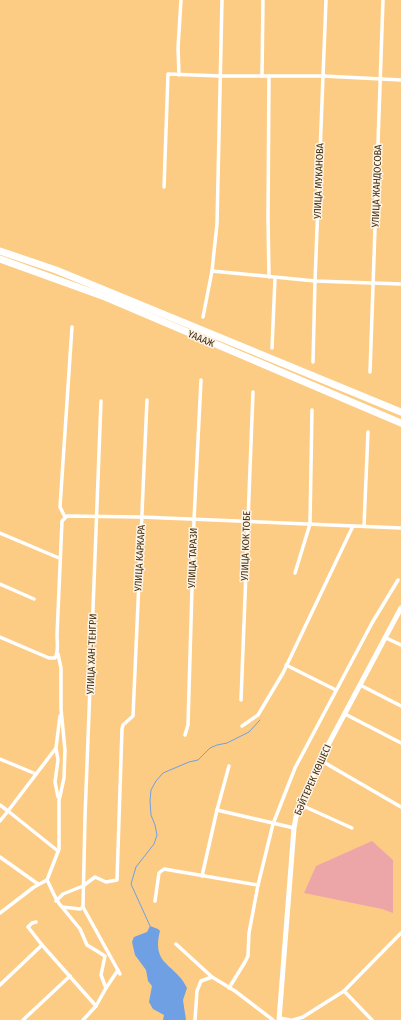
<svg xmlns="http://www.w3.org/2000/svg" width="401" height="1020" viewBox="0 0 401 1020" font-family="'Fira Sans Condensed',sans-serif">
	<rect width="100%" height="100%" fill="#fccc85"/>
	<polygon fill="#eda6a8" points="372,841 393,860 393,913 382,909 304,893 316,866"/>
	<path fill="#6ea0e3" d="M150,926l8,3 2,2c-9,35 15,32 27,57l-4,12 3,20h-23l1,-5 -11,-6 -4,-7 3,-16 -4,-5 -2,-11 -11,-15 -3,-13 2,-5 13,-5z"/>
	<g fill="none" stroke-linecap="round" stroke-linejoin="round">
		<polyline stroke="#6ea0e3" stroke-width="1" points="150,926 131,884 136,867 154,844 157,835 155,825 151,815 150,801 151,790 156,781 163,773 189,762 198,760 210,748 217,745 227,743 249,732 260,720"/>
		<g stroke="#fff" stroke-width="3.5">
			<polyline points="179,75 178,48 181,0"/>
			<polyline points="262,76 263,0"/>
			<polyline points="269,76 268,218 269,277"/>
			<polyline points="164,187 168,74 220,76 323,76 401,80"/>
			<polyline points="212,271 315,281 401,284"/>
			<polyline points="203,317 212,271 217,224 222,0"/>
			<polyline points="272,348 275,278"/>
			<polyline points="313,362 315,281 326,0"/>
			<polyline points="370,372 383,0"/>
			<polyline points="65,517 60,507 72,327"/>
			<polyline points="364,526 368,432"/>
			<polyline points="0,533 59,558"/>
			<polyline points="295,573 310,524 312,410"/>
			<polyline points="0,584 34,599"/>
			<path d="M0,637l49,21h6c4,-7 2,-15 2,-23l5,-114 5,-5 74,1 260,11"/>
			<polyline points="386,638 401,645"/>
			<polyline points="286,665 336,690"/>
			<polyline points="360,685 401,706"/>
			<polyline points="241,700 253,392"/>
			<polyline points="345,714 401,743"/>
			<polyline points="242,726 258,715 283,673 353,526"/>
			<polyline points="185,735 188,725 194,520 201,380"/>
			<polyline points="0,759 36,774"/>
			<polyline points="320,760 401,807"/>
			<polyline points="58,797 55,782 58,760 56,748 60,716"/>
			<polyline points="0,805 8,811 56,748"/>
			<polyline points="301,805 352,828"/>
			<polyline points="217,810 294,828"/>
			<polyline points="0,821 8,811 58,851"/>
			<polyline points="0,857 38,884"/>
			<polyline points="202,876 217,810 229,766"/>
			<path d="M47,880c5,9 8,20 15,27l18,2 3,-2"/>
			<polyline points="56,901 63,894 83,886 95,877 106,882 117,880 122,729 123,725 133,716 147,400"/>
			<polyline points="155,901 159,873 164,869 258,885"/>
			<polyline points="62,907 80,929 87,945 105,956 101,975 106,988 96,1006"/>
			<polyline points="83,907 85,817 101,401"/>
			<polyline points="83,907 120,974"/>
			<polyline points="0,913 34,887 47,880 59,849 59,801 64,778 65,750 61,709 61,668 58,654"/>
			<polyline points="176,944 212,977 235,991 273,1020"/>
			<polyline points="42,945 96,1006 83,1020"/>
			<polyline points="0,985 42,945 28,927 32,923 36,922"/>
			<polyline points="106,988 118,970"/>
			<polyline points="229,988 245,962 248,956 249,933 258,885 273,824 295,768 372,623 398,580"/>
			<polyline points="344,991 372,1020"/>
			<polyline points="280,1018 290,1020"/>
			<polyline points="23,1020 70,976"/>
			<polyline points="195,1020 197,991 201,981 212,977"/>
			<polyline points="293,1020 303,1017 344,991 401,933"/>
		</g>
		<polyline stroke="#fff" stroke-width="5" points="279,1020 294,828 296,817 320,760 401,608"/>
		<g stroke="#fff" stroke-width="7">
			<polyline points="0,251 56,270 401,412"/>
			<polyline points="0,259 105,297 401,423"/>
		</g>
	</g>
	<g text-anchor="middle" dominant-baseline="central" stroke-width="3" stroke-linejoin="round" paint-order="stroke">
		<g font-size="10" fill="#402e10" stroke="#fef4e7">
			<text transform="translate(319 181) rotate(-88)">УЛИЦА МУКАНОВА</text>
			<text transform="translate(377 186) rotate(-88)">УЛИЦА ЖАНДОСОВА</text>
			<text transform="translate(201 339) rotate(23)">ҮАААЖ</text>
			<text transform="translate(246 546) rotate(-88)">УЛИЦА КОК ТОБЕ</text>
			<text transform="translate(140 558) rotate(-87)">УЛИЦА КАРКАРА</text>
			<text transform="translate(193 558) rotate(-88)">УЛИЦА ТАРАЗИ</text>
			<text transform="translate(92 654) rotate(-88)">УЛИЦА ХАН-ТЕНГРИ</text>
			<text transform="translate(313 780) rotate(-66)">БӘЙТЕРЕК КӨШЕСІ</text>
		</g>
	</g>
</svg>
